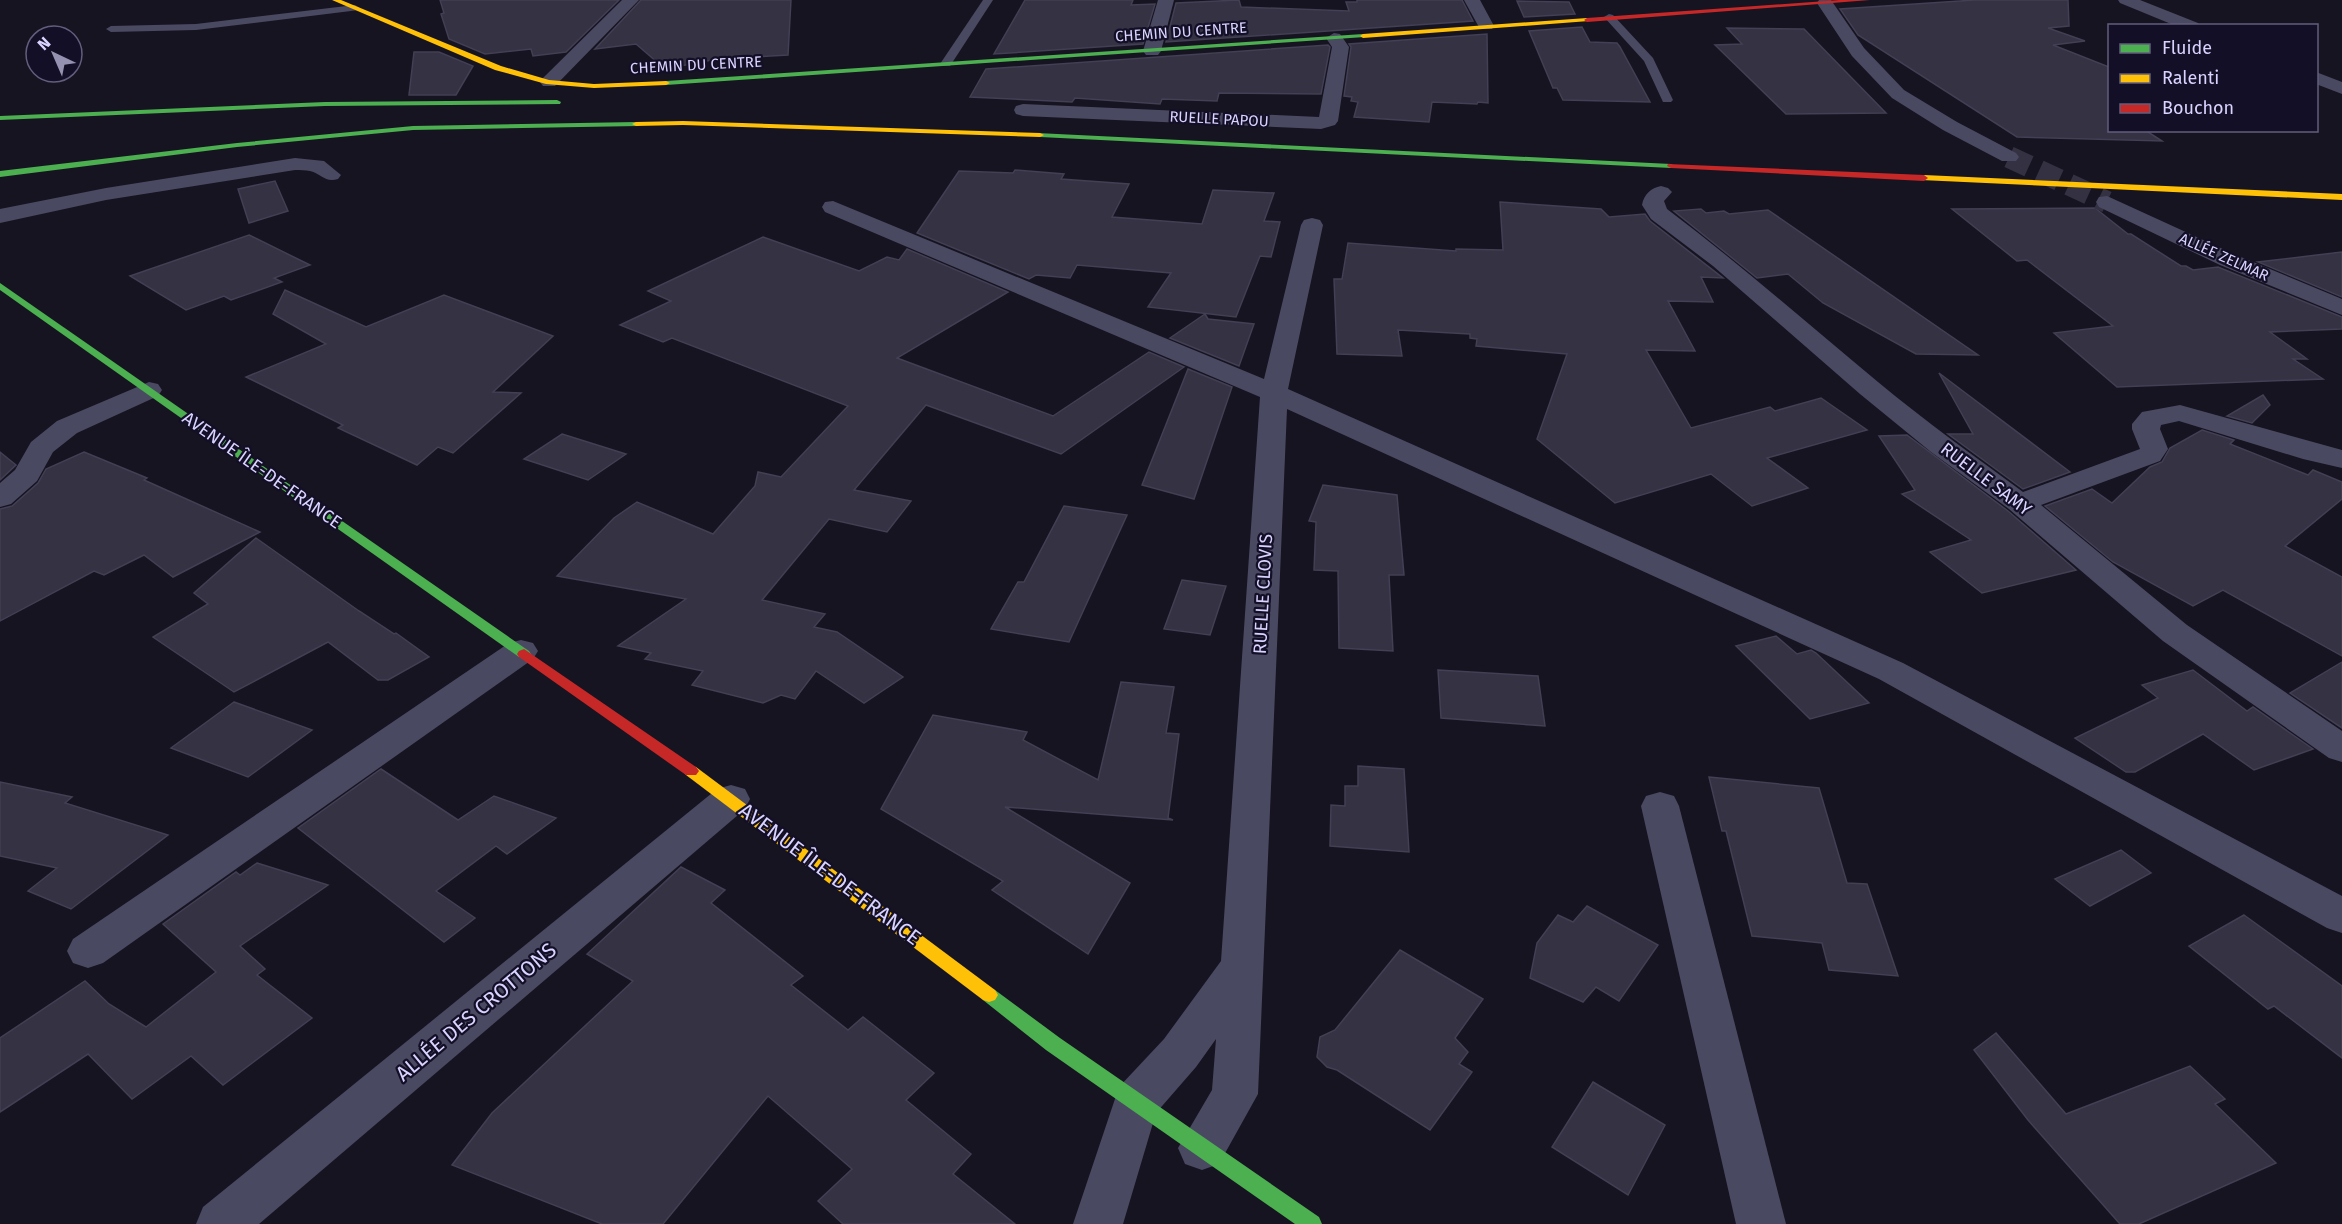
<svg xmlns="http://www.w3.org/2000/svg" width="2342" height="1224" viewBox="0 0 2342 1224" font-family="'Fira Sans',sans-serif">
	<rect width="100%" height="100%" fill="#161421"/>
	<g fill="#343243" stroke="#433f54" stroke-width="1.5">
		<polygon points="440,0 619,0 566,52 533,56 531,49 485,54 449,39 441,14 444,13"/>
		<polygon points="641,0 791,0 788,55 717,59 665,69 636,44 595,49"/>
		<polygon points="1025,0 1133,0 1131,5 1155,4 1143,44 994,54"/>
		<polygon points="1239,0 1241,7 1349,11 1346,2 1357,2 1357,0 1462,0 1473,21 1166,42 1176,3"/>
		<polygon points="1975,0 2068,0 2069,26 2048,28 2085,41 2053,45 2109,67 2109,130 2145,130 2162,141 2017,137 1858,35 1840,9"/>
		<polygon points="1517,1 1569,2 1575,14 1524,17"/>
		<polygon points="1582,27 1590,42 1617,43 1620,47 1650,102 1563,100 1557,88 1553,88 1529,31"/>
		<polygon points="1727,28 1804,29 1886,113 1786,114 1715,45 1742,44"/>
		<polygon points="1487,34 1488,103 1478,102 1477,104 1432,102 1429,122 1354,117 1358,102 1351,101 1352,97 1344,96 1351,47 1349,44"/>
		<polygon points="1328,45 1330,47 1321,94 1219,93 1217,101 1162,99 1160,104 1075,98 1072,102 970,97 986,69"/>
		<polygon points="414,52 439,52 473,66 456,95 409,95"/>
		<polygon points="1015,170 1064,174 1061,179 1129,184 1112,217 1202,224 1213,190 1274,193 1264,221 1280,222 1271,257 1260,256 1236,317 1148,307 1171,273 1077,265 1070,278 1036,275 1029,279 917,233 959,171 1013,173"/>
		<polygon points="275,181 288,211 249,223 238,189"/>
		<polygon points="1500,202 1601,209 1609,217 1645,214 1650,221 1723,278 1701,277 1713,302 1668,301 1695,351 1646,350 1691,428 1770,407 1775,411 1821,398 1867,430 1767,458 1808,488 1752,506 1711,474 1615,503 1537,439 1567,354 1476,346 1477,339 1470,338 1470,334 1398,330 1402,356 1337,354 1334,279 1342,279 1348,243 1456,251 1456,249 1503,250"/>
		<polygon points="2095,208 2128,234 2131,234 2181,266 2186,266 2193,270 2218,267 2342,317 2342,329 2270,332 2307,359 2293,359 2323,379 2117,387 2054,333 2113,326 2027,260 2017,261 1952,209"/>
		<polygon points="1701,209 1706,213 1724,211 1729,214 1768,210 1978,355 1916,354 1823,303 1788,274 1757,278 1674,211"/>
		<polygon points="249,235 310,265 274,278 282,282 231,300 224,296 186,310 130,276"/>
		<polygon points="763,237 859,271 887,257 899,260 907,249 1008,292 897,358 1053,416 1149,352 1184,367 1061,454 926,405 854,490 911,501 887,532 829,519 762,600 825,614 814,627 837,632 903,677 864,703 816,671 795,699 781,695 763,703 692,685 703,671 645,659 651,653 618,646 686,599 557,576 614,518 637,502 713,534 755,486 758,472 781,477 848,406 672,338 663,342 620,325 671,301 648,291"/>
		<polygon points="2342,252 2342,297 2258,262"/>
		<polygon points="285,290 366,327 444,295 553,336 493,392 521,393 453,453 438,447 417,465 338,428 343,425 246,377 326,344 273,314"/>
		<polygon points="1205,314 1208,319 1254,324 1239,366 1170,338"/>
		<polygon points="1188,369 1232,387 1194,499 1142,485"/>
		<polygon points="1939,373 2070,472 2023,489 1948,434 1973,434"/>
		<polygon points="2263,395 2270,405 2252,423 2227,416"/>
		<polygon points="2202,430 2234,440 2230,444 2308,475 2313,470 2342,482 2342,499 2285,546 2342,577 2342,656 2223,590 2193,606 2113,562 2045,506 2092,489 2112,503 2150,467 2162,462 2170,448"/>
		<polygon points="562,434 626,454 588,480 524,459"/>
		<polygon points="1907,435 2008,511 2076,570 1982,593 1930,552 1971,540 1902,494 1915,490 1879,436"/>
		<polygon points="0,452 16,465 0,480"/>
		<polygon points="84,452 147,478 144,480 260,532 173,577 144,555 104,575 94,571 0,621 0,509 12,506 38,483 46,469"/>
		<polygon points="1323,485 1397,495 1404,575 1389,575 1393,651 1339,648 1338,571 1314,570 1316,522 1309,521"/>
		<polygon points="1064,506 1127,515 1069,642 991,629 1018,582 1024,582"/>
		<polygon points="256,538 359,611 394,634 396,633 429,657 388,680 378,680 328,642 234,692 153,637 208,604 194,593"/>
		<polygon points="1182,580 1226,586 1210,635 1164,629"/>
		<polygon points="1776,636 1797,654 1811,650 1816,653 1869,703 1810,719 1736,646"/>
		<polygon points="2342,662 2342,728 2290,693"/>
		<polygon points="1438,670 1538,676 1545,726 1441,718"/>
		<polygon points="2193,670 2247,711 2253,707 2313,749 2254,770 2203,734 2135,772 2126,772 2075,738 2158,698 2142,685"/>
		<polygon points="1121,682 1174,687 1166,733 1179,734 1168,818 1173,820 1005,807 1130,883 1088,954 992,890 1003,881 881,809 933,715 1027,732 1023,740 1098,780"/>
		<polygon points="234,702 312,730 248,777 171,748"/>
		<polygon points="1358,766 1404,769 1409,852 1330,846 1331,805 1345,806 1345,786 1358,786"/>
		<polygon points="381,769 458,820 494,796 556,818 507,854 496,846 436,891 475,918 444,942 298,828"/>
		<polygon points="1709,777 1819,788 1847,883 1867,884 1898,976 1829,970 1822,943 1752,936 1726,831 1722,831"/>
		<polygon points="0,782 72,797 65,803 168,835 71,909 28,891 57,868 0,856"/>
		<polygon points="2121,850 2151,873 2090,906 2055,879"/>
		<polygon points="257,863 328,885 240,946 265,969 257,975 312,1018 223,1085 191,1056 132,1099 88,1054 0,1112 0,1038 85,981 109,1004 146,1027 216,972 163,924 236,872 240,875"/>
		<polygon points="681,867 725,890 711,903 803,976 791,985 848,1030 863,1017 934,1073 906,1100 971,1154 953,1174 1015,1224 843,1224 818,1201 852,1169 768,1096 663,1224 602,1224 452,1165 492,1113 633,981 587,954"/>
		<polygon points="1587,906 1658,945 1619,1001 1596,987 1583,1002 1530,978 1537,943 1558,915 1573,922"/>
		<polygon points="2244,915 2342,986 2342,1058 2274,1006 2268,1009 2189,946"/>
		<polygon points="1400,950 1483,999 1455,1038 1468,1052 1459,1064 1472,1072 1430,1130 1337,1070 1327,1067 1317,1057 1320,1037 1335,1030"/>
		<polygon points="1996,1033 2066,1114 2190,1066 2225,1099 2215,1104 2276,1163 2139,1224 2120,1224 2028,1120 1974,1050"/>
		<polygon points="1593,1082 1665,1125 1628,1195 1552,1147"/>
	</g>
	<g fill="none" stroke-linecap="round" stroke-linejoin="round">
		<polyline stroke="#333142" stroke-width="22" stroke-dasharray="22 11" stroke-linecap="butt" points="2009,157 2107,202"/>
		<g fill="#4a4962" fill-rule="evenodd">
			<polygon points="983,0 993,0 950,66 942,66 940,64"/>
			<polygon points="355,5 360,8 359,10 196,30 111,32 106,29 111,26 196,24"/>
			<polygon points="1609,14 1613,15 1653,58 1673,100 1671,102 1663,102 1644,61 1604,17"/>
		</g>
		<g fill="#4a4962" fill-rule="evenodd">
			<polygon points="622,0 639,0 555,86 543,86 540,82 543,78"/>
			<polygon points="1158,0 1174,0 1161,51 1158,55 1146,55 1143,51"/>
			<polygon points="1464,0 1480,0 1494,26 1492,29 1480,29"/>
			<polygon points="1819,0 1831,0 1864,48 1904,90 1957,122 2016,153 2019,157 2016,161 2002,161 1943,130 1892,98 1852,56 1817,3"/>
			<polygon points="2118,0 2140,0 2198,23 2200,26 2176,26 2120,3"/>
			<polygon points="1334,33 1340,34 1349,47 1338,121 1335,125 1321,129 1023,116 1016,114 1014,110 1016,106 1023,104 1319,117 1332,47 1326,38"/>
			<polygon points="2316,72 2342,82 2342,94 2316,84"/>
			<path d="M295,158l29,3 17,14 -3,4c-13,4 -16,-5 -28,-8 -4,-1 -10,-1 -15,-1l-189,30 -106,23v-14l106,-21z"/>
			<path d="M1661,186l7,2 4,4 -8,9 3,8c73,55 141,115 211,173 47,39 96,74 145,110l117,-43 -8,-20v-5l10,-12 38,-7 162,45v18l-39,-9 -124,-38 -18,4 -1,4 8,20 -8,12 -119,44 146,120 155,106v31l-13,-4 -166,-117 -154,-132 -78,-57 -71,-58 -147,-128 -62,-47 -9,-14c2,-11 9,-17 19,-19z"/>
			<polygon points="2107,196 2236,255 2342,299 2342,315 2220,265 2099,207 2096,202 2099,197"/>
			<polygon points="833,201 1264,379 1301,225 1304,220 1312,218 1320,220 1323,225 1288,389 1903,663 2342,896 2342,933 2327,928 1879,679 1287,409 1258,1094 1219,1164 1202,1170 1185,1164 1178,1148 1212,1090 1216,1039 1196,1067 1156,1113 1123,1224 1073,1224 1119,1087 1164,1039 1221,961 1260,397 825,212 822,207 825,202"/>
			<polygon points="149,382 158,384 162,390 158,396 77,433 53,452 37,481 11,504 0,507 0,483 15,470 31,442 57,421"/>
			<polygon points="521,640 533,643 538,651 533,659 103,963 88,968 73,963 67,951 73,939 509,643"/>
			<polygon points="731,785 745,789 750,799 745,809 259,1224 196,1224 203,1207 717,789"/>
			<polygon points="1660,792 1674,796 1679,806 1786,1224 1736,1224 1641,806 1646,796"/>
		</g>
		<g fill="#4caf50" fill-rule="evenodd">
			<polygon points="1363,34 1365,37 666,85 662,83 666,81"/>
			<polygon points="557,100 561,102 560,104 325,106 0,120 0,116 325,102"/>
			<polygon points="636,122 639,122 639,126 413,130 237,147 0,177 0,171 237,143 413,126"/>
			<polygon points="1037,133 1671,164 1675,166 1671,168 1040,137 1036,135"/>
			<polygon points="0,283 529,651 531,654 529,657 519,657 0,290"/>
			<polygon points="989,988 995,990 1060,1038 1319,1217 1322,1224 1295,1224 1046,1050 983,1000 980,995 983,990"/>
		</g>
		<g fill="#ffc107" fill-rule="evenodd">
			<polygon points="332,0 341,0 501,66 549,80 594,84 666,81 670,83 666,85 594,88 546,84 495,70"/>
			<polygon points="1587,18 1589,21 1363,38 1360,36 1363,34"/>
			<polygon points="683,121 1040,133 1044,135 1040,137 683,125 636,126 632,124 636,122"/>
			<polygon points="1924,175 2342,194 2342,200 1921,180 1920,178"/>
			<polygon points="691,766 696,767 995,990 998,995 995,1000 989,1002 983,1000 686,775 683,771 686,767"/>
		</g>
		<g fill="#c62828" fill-rule="evenodd">
			<polygon points="1840,0 1870,0 1587,22 1584,20 1587,18"/>
			<polygon points="1668,164 1924,175 1928,178 1924,181 1671,168 1667,166"/>
			<polygon points="524,649 696,767 699,771 696,775 686,775 519,657 517,654 519,651"/>
		</g>
	</g>
	<g text-anchor="middle" dominant-baseline="central" stroke-width="4.5" stroke-linejoin="round" paint-order="stroke">
		<g font-size="15" fill="#d9d4ff" stroke="#130f26">
			<text transform="translate(1181 32) rotate(-4)">CHEMIN DU CENTRE</text>
			<text transform="translate(696 65) rotate(-3)">CHEMIN DU CENTRE</text>
			<text transform="translate(1219 119) rotate(3)">RUELLE PAPOU</text>
			<text transform="translate(2224 257) rotate(24)">ALLÉE ZELMAR</text>
		</g>
		<g font-size="18" fill="#d9d4ff" stroke="#130f26">
			<text transform="translate(262 470) rotate(35)">AVENUE ÎLE-DE-FRANCE</text>
			<text transform="translate(1986 479) rotate(37)">RUELLE SAMY</text>
			<text transform="translate(1263 594) rotate(-87)">RUELLE CLOVIS</text>
		</g>
		<g font-size="21" fill="#d9d4ff" stroke="#130f26">
			<text transform="translate(830 874) rotate(37)">AVENUE ÎLE-DE-FRANCE</text>
			<text transform="translate(476 1012) rotate(-40)">ALLÉE DES CROTTONS</text>
		</g>
	</g>
	<rect x="2108" y="24" width="210" height="108" fill="#130f26" stroke="#625e7d" stroke-width="1.5"/>
	<rect x="2120" y="44" width="30" height="9" fill="#4caf50" stroke="#625e7d" stroke-width="1.5"/>
	<text x="2162" y="54" font-size="18" fill="#d9d4ff">Fluide</text>
	<rect x="2120" y="74" width="30" height="9" fill="#ffc107" stroke="#625e7d" stroke-width="1.5"/>
	<text x="2162" y="84" font-size="18" fill="#d9d4ff">Ralenti</text>
	<rect x="2120" y="104" width="30" height="9" fill="#c62828" stroke="#625e7d" stroke-width="1.5"/>
	<text x="2162" y="114" font-size="18" fill="#d9d4ff">Bouchon</text>
	<g transform="translate(54 54) rotate(316)"><circle r="28" fill="#130f26" stroke="#625e7d" stroke-width="1.5"/>
	<path d="M0-4.5L10 22L0 15L-10 22Z" fill="#9591b1"/>
	<text y="-9" font-size="16" font-weight="bold" text-anchor="middle" fill="#d9d4ff">N</text>
	</g>
</svg>
